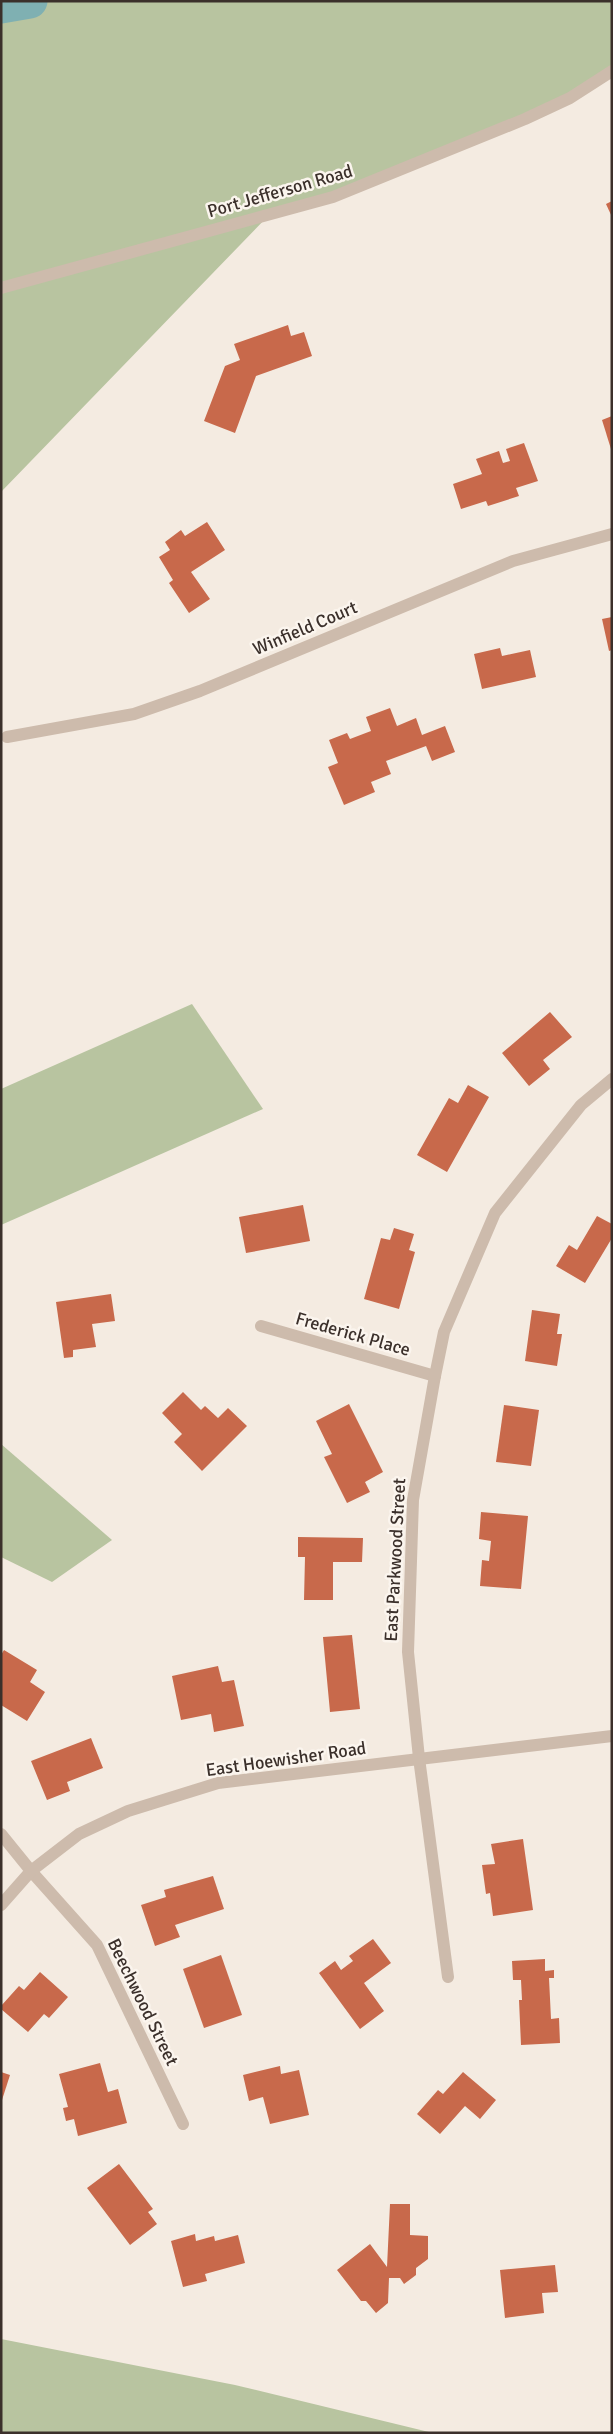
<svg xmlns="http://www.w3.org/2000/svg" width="613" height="2434" viewBox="0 0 613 2434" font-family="Signika,sans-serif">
	<rect width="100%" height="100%" fill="#f4ebe1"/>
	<g fill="#b8c4a0">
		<polygon points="1,1 612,1 612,71 570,98 333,197 270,214 1,492"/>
		<polygon points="192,1004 263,1109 1,1225 1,1089"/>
		<polygon points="1,1444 112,1540 52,1582 1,1557"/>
		<polygon points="1,2339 235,2385 433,2433 1,2433"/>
	</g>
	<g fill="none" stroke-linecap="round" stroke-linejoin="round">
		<polyline stroke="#7fb0b2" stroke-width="35" points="1,6 30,1"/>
	</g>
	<g fill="#c8694b">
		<polygon points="612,201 612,217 606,204"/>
		<polygon points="288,325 291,336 304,332 312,356 256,376 235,433 204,421 225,366 240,360 234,344"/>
		<polygon points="612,416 612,449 611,449 602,420"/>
		<polygon points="524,443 538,481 516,488 519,496 488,506 486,501 461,509 453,484 482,474 476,459 499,451 503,463 510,461 506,449"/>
		<polygon points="207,522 225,550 191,572 210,599 189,613 169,583 173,580 159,557 170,550 165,542 181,530 185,536"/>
		<polygon points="612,617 612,650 609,651 602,619"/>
		<polygon points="500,648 502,656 530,650 536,677 482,689 474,654"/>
		<polygon points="390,708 397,726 416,718 422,735 445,726 455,752 432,761 426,746 386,761 391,774 371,782 375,792 344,805 328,767 338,763 329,740 347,733 350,739 371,731 366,717"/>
		<polygon points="550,1012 572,1037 543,1060 550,1069 529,1086 502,1053"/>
		<polygon points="468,1085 489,1097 447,1172 417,1155 449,1098 458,1103"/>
		<polygon points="303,1205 310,1241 246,1253 239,1217"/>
		<polygon points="597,1216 612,1224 612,1238 585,1283 556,1266 569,1245 577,1250"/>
		<polygon points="394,1228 414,1234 409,1250 415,1252 399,1309 364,1299 381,1238 390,1240"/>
		<polygon points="111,1294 115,1321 92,1324 96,1347 73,1350 73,1357 64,1358 56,1302"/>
		<polygon points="532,1310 560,1314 557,1334 562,1334 557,1366 525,1361"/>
		<polygon points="183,1392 201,1410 205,1406 218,1418 228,1408 247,1426 202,1471 174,1442 182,1434 162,1413"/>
		<polygon points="349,1404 383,1472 365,1482 370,1492 347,1503 324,1457 332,1454 316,1421"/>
		<polygon points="504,1405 539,1410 531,1466 496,1462"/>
		<polygon points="481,1512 528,1516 521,1589 480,1586 482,1560 489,1561 491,1541 479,1539"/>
		<polygon points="298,1537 363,1538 362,1562 333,1562 333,1600 304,1600 305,1557 298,1557"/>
		<polygon points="352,1635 360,1709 330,1712 323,1637"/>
		<polygon points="4,1650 37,1670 30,1682 45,1692 27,1721 1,1705 1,1655"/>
		<polygon points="218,1666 222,1682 234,1680 244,1726 214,1732 211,1714 181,1720 172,1676"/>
		<polygon points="91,1738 103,1768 67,1782 70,1791 47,1800 31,1761"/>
		<polygon points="523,1839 533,1910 493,1916 490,1893 486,1894 482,1865 495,1864 491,1844"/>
		<polygon points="213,1876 224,1909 175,1925 180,1937 155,1946 141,1905 166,1897 164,1890"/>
		<polygon points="373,1939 391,1963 364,1983 384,2011 360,2029 319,1973 335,1961 341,1970 353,1961 349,1956"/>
		<polygon points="221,1955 242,2015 204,2028 183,1969"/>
		<polygon points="545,1959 545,1971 554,1970 554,1978 549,1978 551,2019 559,2018 560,2043 521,2045 519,2000 522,2000 521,1980 513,1980 512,1961"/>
		<polygon points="40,1972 68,1997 49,2018 44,2014 28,2032 1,2009 1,2006 19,1986 24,1990"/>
		<polygon points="100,2063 108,2092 118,2089 127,2123 78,2136 74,2119 66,2121 63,2108 68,2107 59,2074"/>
		<polygon points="280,2066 281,2074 299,2070 309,2115 270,2124 263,2097 249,2101 243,2075"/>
		<polygon points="1,2072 10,2075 2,2100 1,2100"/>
		<polygon points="463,2072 496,2100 480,2119 465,2106 440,2134 417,2114 438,2090 443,2094"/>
		<polygon points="119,2164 153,2209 148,2212 157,2224 130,2245 87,2188"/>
		<polygon points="390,2204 410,2204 410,2235 428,2236 428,2259 416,2268 416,2275 404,2284 400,2278 389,2278 388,2303 376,2313 366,2301 361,2301 337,2270 370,2244 387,2267"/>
		<polygon points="195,2234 196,2241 214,2236 215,2241 238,2235 245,2263 205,2274 207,2281 183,2287 171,2241"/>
		<polygon points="555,2265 558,2292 542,2293 544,2313 505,2318 500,2270"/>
	</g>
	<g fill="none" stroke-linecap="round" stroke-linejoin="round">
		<g stroke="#cdbbac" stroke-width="12">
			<polyline points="1,288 333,197 525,119 570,98 612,71"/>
			<polyline points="7,737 134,714 200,691 513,561 612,534"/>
			<polyline points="261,1326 435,1376"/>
			<polyline points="1,1834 31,1871 97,1945 183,2124"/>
			<polyline points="1,1905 31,1871 79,1834 128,1811 218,1783 612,1736"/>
			<polyline points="448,1977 419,1758 408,1652 413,1500 435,1376 444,1332 495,1213 581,1105 612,1079"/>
		</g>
	</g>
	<g text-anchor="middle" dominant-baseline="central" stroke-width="5" stroke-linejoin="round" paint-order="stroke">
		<g font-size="18" fill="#3b302b" stroke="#fbf5ee">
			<text transform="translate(280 191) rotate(-16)">Port Jefferson Road</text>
			<text transform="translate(305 628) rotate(-23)">Winfield Court</text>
			<text transform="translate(353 1334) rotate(16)">Frederick Place</text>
			<text transform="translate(395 1560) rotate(-87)">East Parkwood Street</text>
			<text transform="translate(286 1759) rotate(-8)">East Hoewisher Road</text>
			<text transform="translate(143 2002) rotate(64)">Beechwood Street</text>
		</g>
	</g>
	<rect width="613" height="2434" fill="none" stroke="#3b302b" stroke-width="5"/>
</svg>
